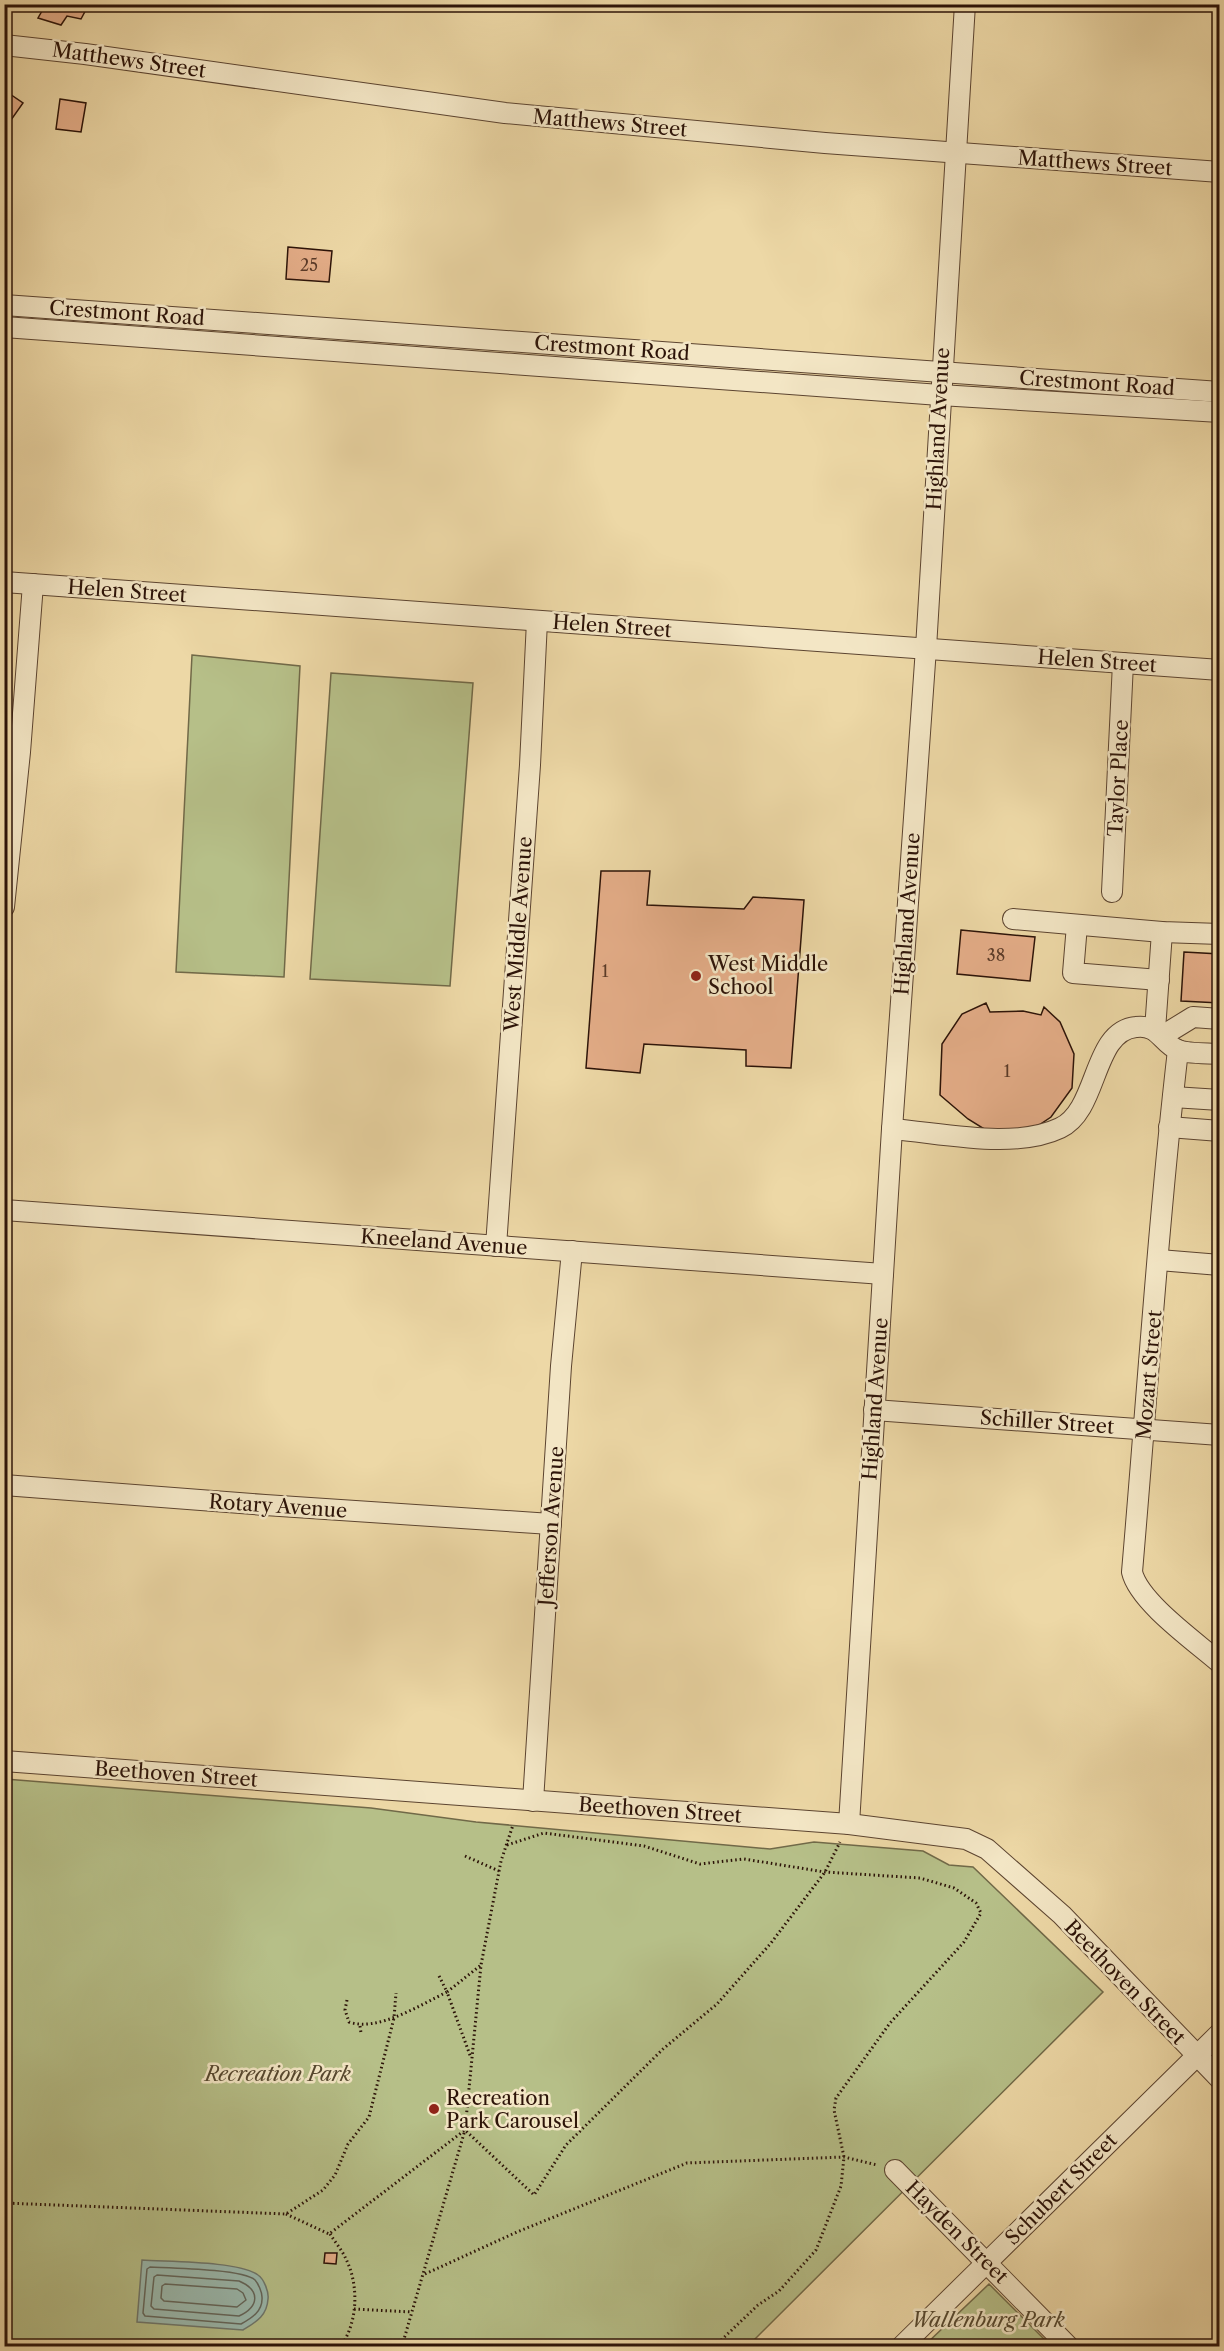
<svg xmlns="http://www.w3.org/2000/svg" width="1224" height="2351" viewBox="0 0 1224 2351" font-family="'Libre Caslon Text',serif">
	<rect width="100%" height="100%" fill="#edd8a6"/>
	<filter id="stains"><feTurbulence type="fractalNoise" baseFrequency=".00333" numOctaves="4"/><feColorMatrix values="0 0 0 0 .2 0 0 0 0 .09 0 0 0 0 .02 0 0 0 .5 -.17"/></filter>
	<radialGradient id="worn" r=".72"><stop offset=".6" stop-color="#630" stop-opacity="0"/><stop offset="1" stop-color="#630" stop-opacity=".3"/></radialGradient>
	<g fill="#b6bf88" stroke="#716948" stroke-width="1.5">
		<polygon points="192,655 300,666 284,977 176,972"/>
		<polygon points="331,673 473,683 450,986 310,979"/>
		<polygon points="5,1779 371,1808 476,1822 770,1849 814,1842 923,1851 949,1865 973,1867 1103,1992 748,2346 5,2346"/>
		<polygon points="989,2284 1051,2346 924,2346"/>
	</g>
	<path fill="#9ab9ae" stroke="#6e776c" stroke-width="1.5" d="M142,2260c26,2 97,1 116,15 6,4 11,17 10,24 -1,17 -12,23 -25,31l-106,-8z"/>
	<g fill="none" stroke-linecap="round" stroke-linejoin="round">
		<g stroke="#63665b" stroke-width="1.5">
			<path d="M150,2267c20,1 93,2 105,13 3,3 7,12 7,17 1,14 -10,21 -21,27l-96,-8 -2,-3 4,-44z"/>
			<path d="M157,2275l82,6c21,9 21,25 0,35l-85,-7 -3,-3 3,-29z"/>
			<polygon points="165,2284 237,2289 243,2293 246,2300 237,2307 164,2301 161,2298 162,2286"/>
		</g>
	</g>
	<g fill="#e4ad88" stroke="#2c1308" stroke-width="1.5">
		<polygon points="46,4 89,4 81,19 67,16 61,25 38,18"/>
		<polygon points="4,90 23,103 4,130"/>
		<polygon points="60,99 86,103 81,132 56,129"/>
		<polygon points="288,247 332,251 329,282 286,279"/>
		<polygon points="601,871 650,871 647,905 744,909 753,897 804,900 791,1068 746,1066 746,1050 644,1044 640,1073 586,1068"/>
		<polygon points="961,930 1035,937 1030,981 957,974"/>
		<polygon points="1184,952 1220,954 1220,1003 1181,1001"/>
		<polygon points="986,1003 990,1012 1023,1011 1041,1015 1044,1007 1060,1022 1074,1054 1072,1088 1051,1117 1039,1125 1024,1129 989,1132 968,1119 940,1095 942,1044 962,1014"/>
		<polygon points="325,2253 337,2253 336,2264 324,2263"/>
	</g>
	<g fill="none" stroke-linecap="round" stroke-linejoin="round">
		<defs>
			<g id="minor">
				<polyline points="4,45 85,54 505,113 825,143 1220,172"/>
				<polyline points="4,305 1220,392"/>
				<polyline points="4,327 940,395 1220,412"/>
				<polyline points="4,582 1220,670"/>
				<polyline points="1112,892 1123,663"/>
				<polyline points="4,907 20,752 33,584"/>
				<polyline points="1013,919 1162,932 1220,934"/>
				<polyline points="1077,925 1073,973 1159,980"/>
				<polyline points="1155,1030 1162,932"/>
				<polyline points="1162,1036 1193,1017 1220,1019"/>
				<path d="M1178,1050c-20,174 -31,348 -46,522 7,30 64,70 88,91"/>
				<polyline points="1173,1097 1220,1100"/>
				<polyline points="1169,1127 1220,1131"/>
				<path d="M892,1129c50,4 122,21 168,-1 39,-18 32,-97 76,-101 23,-3 26,17 42,23 9,4 31,3 42,4"/>
				<polyline points="4,1210 883,1274"/>
				<polyline points="496,1246 530,765 537,621"/>
				<polyline points="1159,1260 1220,1265"/>
				<polyline points="874,1410 1220,1435"/>
				<polyline points="4,1485 265,1505 551,1524"/>
				<polyline points="4,1761 849,1824 966,1839 987,1849 1062,1915 1220,2079"/>
				<polyline points="533,1801 561,1366 572,1251"/>
				<polyline points="849,1824 892,1129 926,648 965,4"/>
				<polyline points="895,2170 1068,2346"/>
				<polyline points="902,2346 1220,2033"/>
			</g>
		</defs>
		<use href="#minor" stroke="#5c4430" stroke-width="22"/>
		<g stroke="#2c1308" stroke-width="3" stroke-dasharray="1.5 3" stroke-linecap="butt">
			<polyline points="507,1845 544,1833 644,1846 700,1864 744,1859 825,1872 920,1878 954,1888 976,1903 981,1913 964,1942 890,2023 836,2098 834,2110 844,2157 841,2186 816,2250 779,2291 758,2305 715,2346"/>
			<polyline points="465,1856 499,1871"/>
			<polyline points="439,1976 447,1992 481,1965"/>
			<path d="M347,2000l-2,10 4,12c29,10 71,-17 98,-30l24,66"/>
			<polyline points="360,2026 361,2033"/>
			<polyline points="4,2203 286,2214 323,2190 335,2175 348,2144 369,2117 394,2018 396,1993"/>
			<polyline points="286,2214 329,2234 465,2130 534,2195 566,2145 663,2049 717,2004 771,1943 825,1872 840,1842"/>
			<path d="M330,2234c5,8 12,16 16,25 13,26 12,63 -5,87"/>
			<polyline points="425,2274 517,2232 687,2163 844,2157 877,2165"/>
			<polyline points="354,2309 412,2312"/>
			<polyline points="402,2346 465,2130 481,1965 501,1861 513,1825"/>
		</g>
		<use href="#minor" stroke="#f3e6c5" stroke-width="20"/>
	</g>
	<g fill="#8f2418" stroke="#f3e6c5" stroke-width="2">
		<circle cx="696" cy="976" r="6"/>
		<circle cx="434" cy="2109" r="6"/>
	</g>
	<g text-anchor="middle" dominant-baseline="central" stroke-width="5" stroke-linejoin="round" paint-order="stroke">
		<g font-size="16" fill="#5a3a28">
			<text x="309" y="265">25</text>
			<text x="996" y="955">38</text>
			<text x="605" y="971">1</text>
			<text x="1007" y="1071">1</text>
		</g>
		<g font-size="20" fill="#2c1308" stroke="#f3e6c5">
			<text transform="translate(129 60) rotate(8)">Matthews Street</text>
			<text transform="translate(610 123) rotate(5)">Matthews Street</text>
			<text transform="translate(1095 163) rotate(4)">Matthews Street</text>
			<text transform="translate(127 313) rotate(4)">Crestmont Road</text>
			<text transform="translate(612 348) rotate(4)">Crestmont Road</text>
			<text transform="translate(1097 383) rotate(4)">Crestmont Road</text>
			<text transform="translate(938 429) rotate(-87)">Highland Avenue</text>
			<text transform="translate(127 591) rotate(4)">Helen Street</text>
			<text transform="translate(612 626) rotate(4)">Helen Street</text>
			<text transform="translate(1097 661) rotate(4)">Helen Street</text>
			<text transform="translate(1118 778) rotate(-87)">Taylor Place</text>
			<text transform="translate(907 914) rotate(-86)">Highland Avenue</text>
			<text transform="translate(518 934) rotate(-86)">West Middle Avenue</text>
			<text transform="translate(444 1242) rotate(4)">Kneeland Avenue</text>
			<text transform="translate(1149 1375) rotate(-85)">Mozart Street</text>
			<text transform="translate(875 1399) rotate(-86)">Highland Avenue</text>
			<text transform="translate(1047 1422) rotate(4)">Schiller Street</text>
			<text transform="translate(278 1506) rotate(4)">Rotary Avenue</text>
			<text transform="translate(551 1526) rotate(-86)">Jefferson Avenue</text>
			<text transform="translate(176 1774) rotate(4)">Beethoven Street</text>
			<text transform="translate(660 1810) rotate(4)">Beethoven Street</text>
			<text transform="translate(1125 1982) rotate(46)">Beethoven Street</text>
			<text transform="translate(1061 2189) rotate(-45)">Schubert Street</text>
			<text transform="translate(957 2232) rotate(45)">Hayden Street</text>
		</g>
		<g font-size="20" fill="#2c1308" stroke="#f3e6c5" text-anchor="start">
			<text x="708" y="964">West Middle<tspan x="708" dy="23">School</tspan></text>
			<text x="446" y="2098">Recreation<tspan x="446" dy="23">Park Carousel</tspan></text>
		</g>
		<g font-size="20" font-style="italic" fill="#55472e" stroke="#f3e6c5">
			<text x="278" y="2074">Recreation Park</text>
			<text x="988" y="2320">Wallenburg Park</text>
		</g>
	</g>
	<rect width="1224" height="2351" fill="none" stroke="#edd8a6" stroke-width="24"/>
	<rect x="6" y="6" width="1212" height="2339" fill="none" stroke="#2c1308" stroke-width="3"/>
	<rect x="12" y="12" width="1200" height="2327" fill="none" stroke="#2c1308" stroke-width="1.5"/>
	<rect width="100%" height="100%" filter="url(#stains)"/>
	<rect width="100%" height="100%" fill="url(#worn)"/>
</svg>
